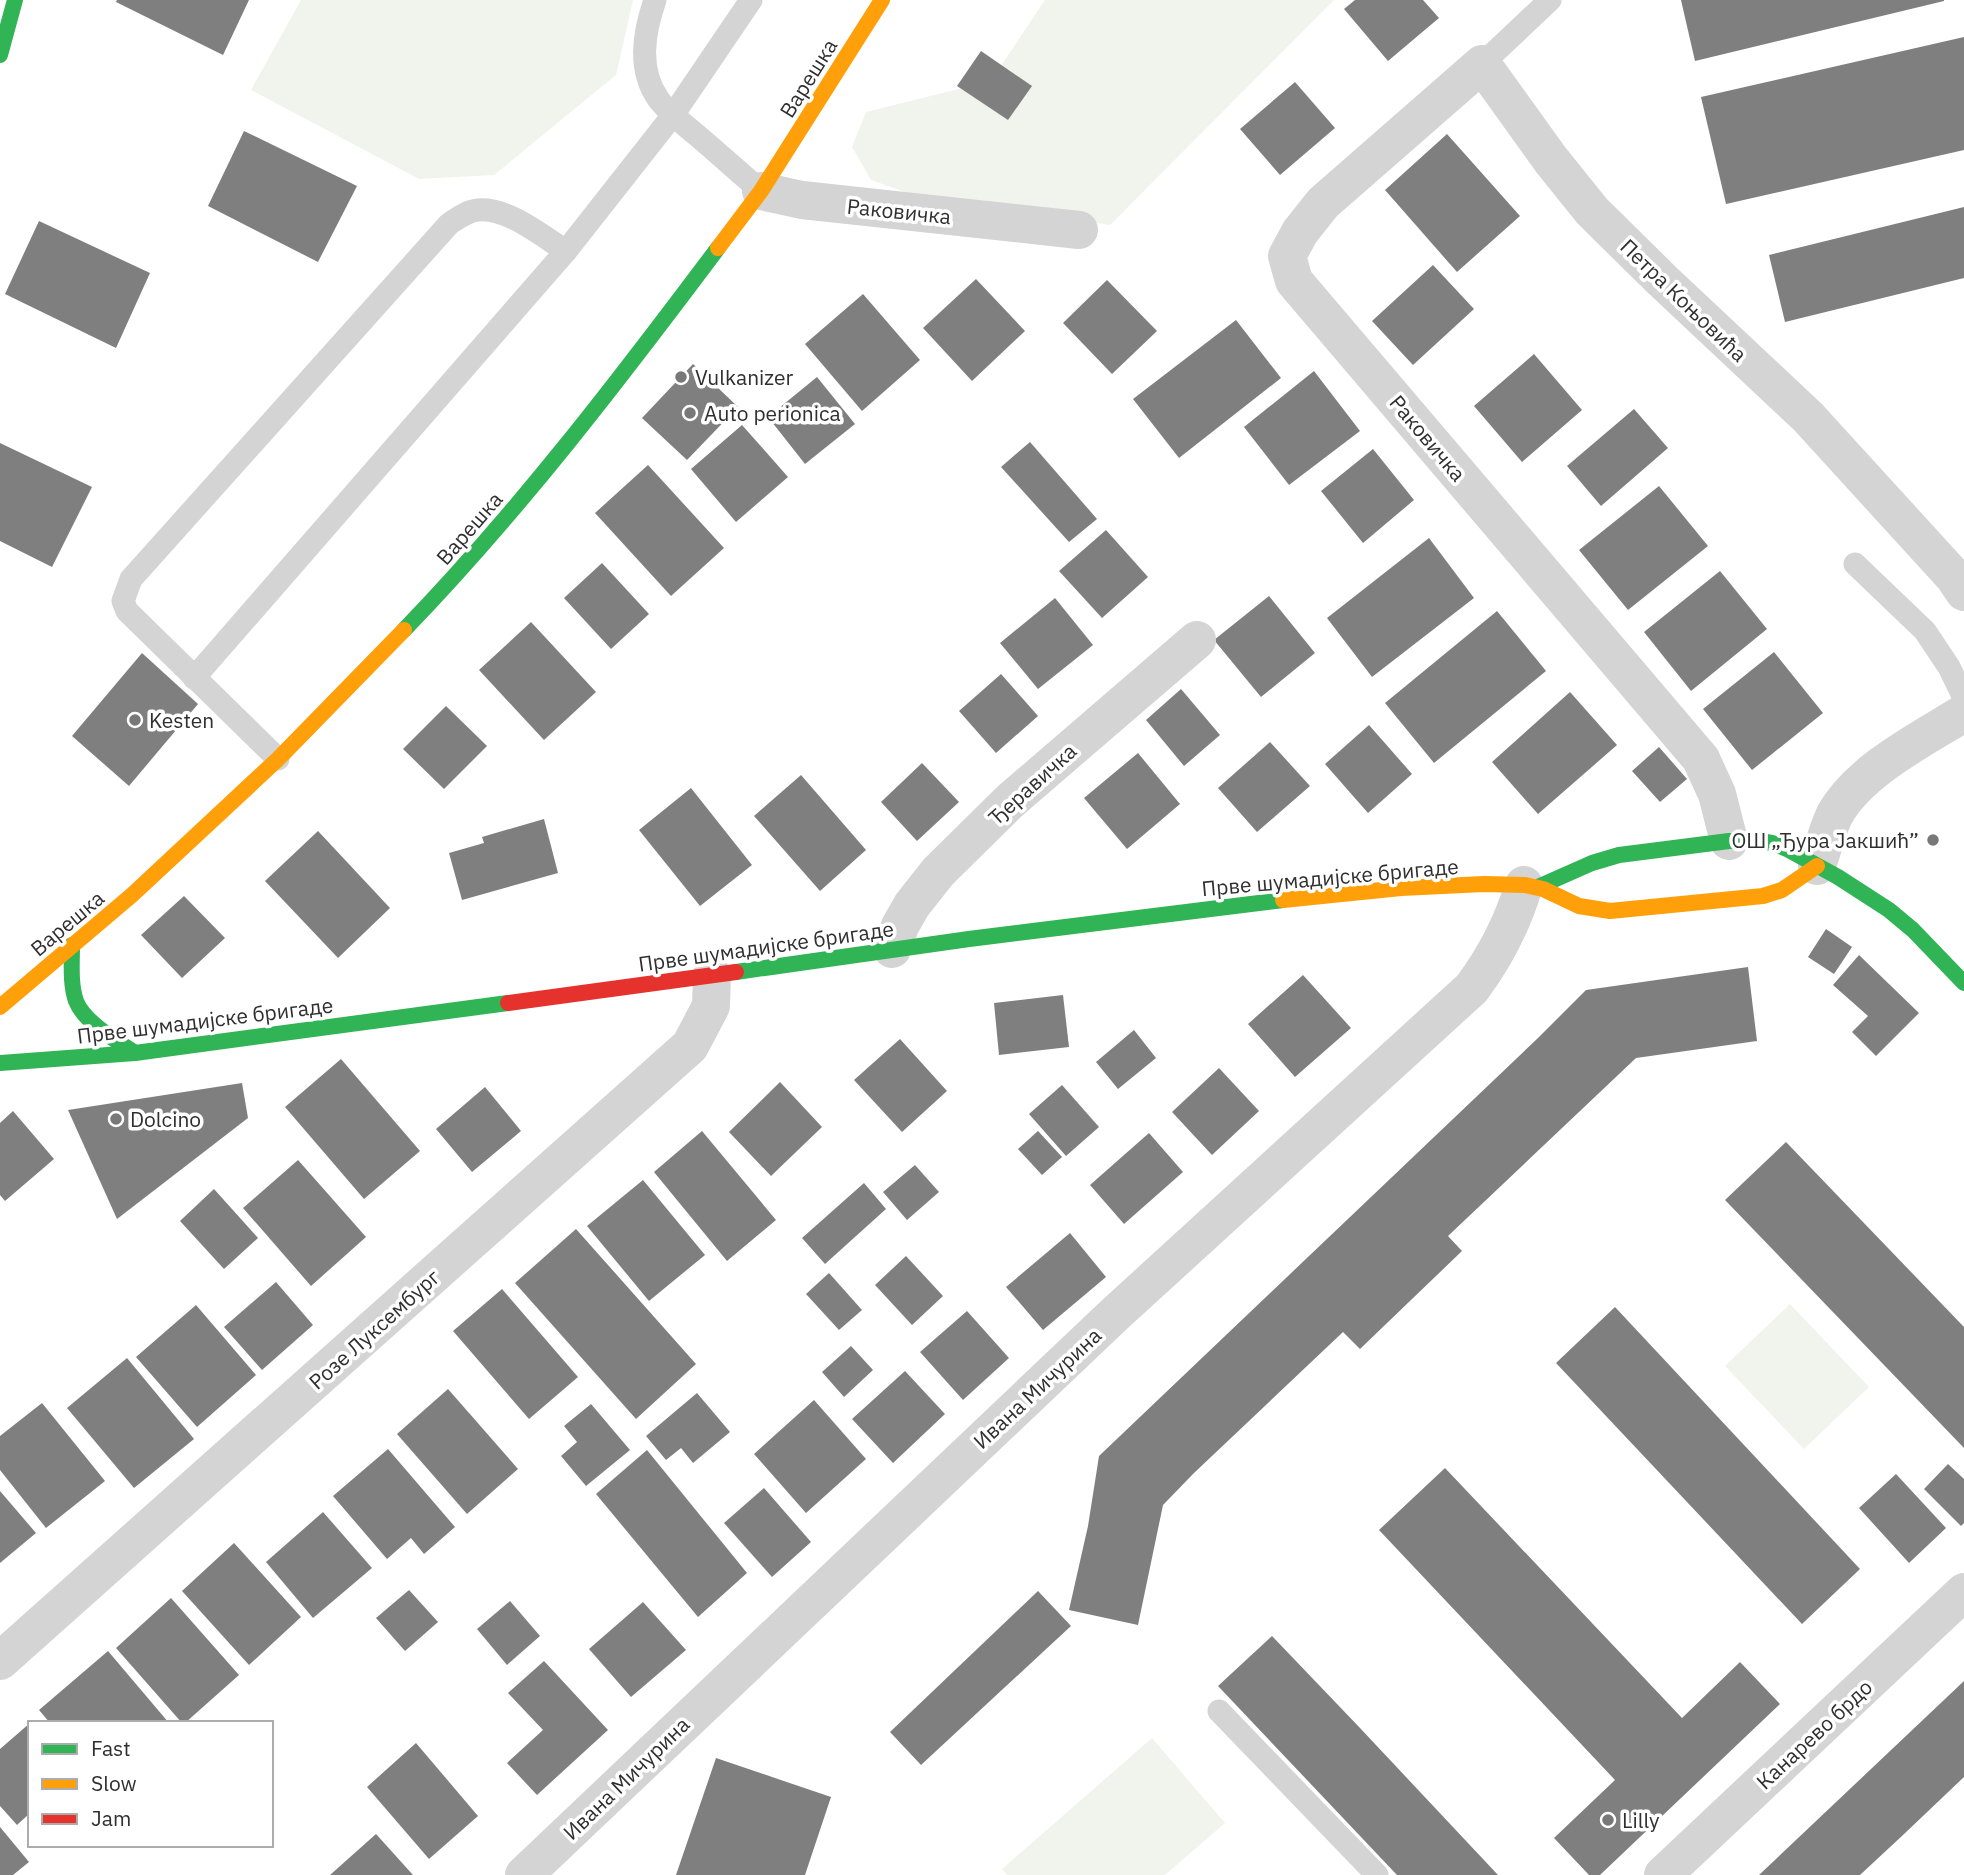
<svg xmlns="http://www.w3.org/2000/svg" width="1964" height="1875" viewBox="0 0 1964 1875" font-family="'IBM Plex Sans',sans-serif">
	<rect width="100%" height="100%" fill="#fff"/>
	<g fill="#f1f4ed">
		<polygon points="301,0 633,0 616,75 494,175 419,179 251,90"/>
		<polygon points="1045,0 1334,0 1110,225 916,196 871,180 852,147 866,112 991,81"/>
		<polygon points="1790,1304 1869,1387 1804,1449 1725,1366"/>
		<polygon points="1152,1738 1225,1823 1165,1875 1007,1875 1002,1869"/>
	</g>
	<g fill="#7f7f7f">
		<polygon points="117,0 249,0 223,55 116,2"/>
		<polygon points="1355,0 1423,0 1439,18 1388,61 1344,9"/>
		<polygon points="1681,0 1944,0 1944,1 1695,61"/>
		<polygon points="1964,37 1964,150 1726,204 1701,97"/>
		<polygon points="981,51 1032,86 1008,120 957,86"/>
		<polygon points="1295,82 1335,128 1280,175 1240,129"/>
		<polygon points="244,131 357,186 318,262 208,206"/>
		<polygon points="1447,134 1520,216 1457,272 1385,190"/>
		<polygon points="1964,207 1964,278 1785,322 1769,255"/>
		<polygon points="39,221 150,273 116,348 5,294"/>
		<polygon points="1433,265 1474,309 1413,365 1372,321"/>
		<polygon points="976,279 1025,331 972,381 923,328"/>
		<polygon points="1107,280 1157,331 1112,374 1063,323"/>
		<polygon points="863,294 920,360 862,411 805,344"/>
		<polygon points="1236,320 1281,378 1179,458 1133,399"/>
		<polygon points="1534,354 1582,410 1522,462 1474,406"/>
		<polygon points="693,364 738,407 687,460 642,418"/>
		<polygon points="1314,371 1360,431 1289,485 1244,427"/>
		<polygon points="817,377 855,424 805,464 768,417"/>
		<polygon points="1634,409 1668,448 1601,506 1567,466"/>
		<polygon points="742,425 788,477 736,522 691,469"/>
		<polygon points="1030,442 1097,519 1069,542 1001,467"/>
		<polygon points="0,443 92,487 52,567 0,541"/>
		<polygon points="1373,449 1414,500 1363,543 1321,491"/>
		<polygon points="648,465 724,548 671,596 595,513"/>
		<polygon points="1659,486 1708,546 1628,610 1579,550"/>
		<polygon points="1106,530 1148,577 1102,618 1059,571"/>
		<polygon points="1429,538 1474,598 1372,677 1327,618"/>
		<polygon points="602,563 649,614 611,649 564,598"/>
		<polygon points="1720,571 1767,629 1691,691 1644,632"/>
		<polygon points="1269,596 1315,653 1261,697 1214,640"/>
		<polygon points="1055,598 1093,645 1038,689 1000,643"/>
		<polygon points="1497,611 1546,671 1434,763 1385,703"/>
		<polygon points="531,622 596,692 544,740 479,670"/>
		<polygon points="1774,652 1823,713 1752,770 1703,709"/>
		<polygon points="142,653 198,704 129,786 72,736"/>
		<polygon points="1001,674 1038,716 996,753 959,711"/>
		<polygon points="1181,689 1220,735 1184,766 1146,720"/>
		<polygon points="1570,692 1617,745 1538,814 1492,762"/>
		<polygon points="446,706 487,746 444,789 403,749"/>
		<polygon points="1369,725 1412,774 1368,813 1325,764"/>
		<polygon points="1270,742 1310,786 1257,832 1218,788"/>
		<polygon points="1659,747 1687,779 1660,802 1632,771"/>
		<polygon points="1138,753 1180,804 1127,849 1084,798"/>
		<polygon points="922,763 959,802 917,841 881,802"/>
		<polygon points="801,775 866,850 820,891 754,816"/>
		<polygon points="691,788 752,865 700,906 639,830"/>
		<polygon points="544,819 558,873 462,900 449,853 484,843 482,837"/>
		<polygon points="318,831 390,908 338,958 265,881"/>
		<polygon points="184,896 225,938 182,978 141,935"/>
		<polygon points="1826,929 1852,947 1834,974 1808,957"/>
		<polygon points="1859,955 1919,1013 1876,1056 1852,1032 1868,1016 1833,985"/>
		<polygon points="1748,967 1757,1041 1636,1058 1448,1236 1462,1251 1360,1349 1343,1332 1194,1473 1163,1505 1138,1625 1069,1610 1088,1526 1099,1456 1538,1038 1586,990"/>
		<polygon points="1303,975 1351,1028 1295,1077 1248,1024"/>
		<polygon points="1063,995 1069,1047 999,1055 994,1003"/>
		<polygon points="1134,1030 1156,1058 1118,1089 1096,1062"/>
		<polygon points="900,1039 947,1091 902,1132 854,1080"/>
		<polygon points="341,1059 420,1151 364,1199 285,1107"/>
		<polygon points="1219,1068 1259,1111 1212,1155 1172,1112"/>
		<polygon points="780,1082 822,1127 771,1176 729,1132"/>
		<polygon points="242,1083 248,1118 117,1219 68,1110"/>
		<polygon points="1062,1085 1099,1127 1066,1156 1029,1114"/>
		<polygon points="485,1087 521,1131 472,1172 436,1129"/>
		<polygon points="13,1111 54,1159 5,1201 0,1195 0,1123"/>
		<polygon points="702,1131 776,1220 727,1261 654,1172"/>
		<polygon points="1038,1131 1062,1157 1042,1175 1018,1149"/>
		<polygon points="1149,1133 1183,1172 1124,1224 1090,1185"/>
		<polygon points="1786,1142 1964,1327 1964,1448 1725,1200"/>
		<polygon points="298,1160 366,1237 311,1286 243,1208"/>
		<polygon points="915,1165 939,1192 907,1220 883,1192"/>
		<polygon points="643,1180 705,1255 649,1301 587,1226"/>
		<polygon points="864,1183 886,1209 825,1264 802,1238"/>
		<polygon points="214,1189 258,1238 224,1269 180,1221"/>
		<polygon points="576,1229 696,1364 636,1419 515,1283"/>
		<polygon points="1070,1233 1106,1277 1043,1330 1006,1287"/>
		<polygon points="906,1256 943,1296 912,1325 875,1285"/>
		<polygon points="829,1273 862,1310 839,1330 806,1294"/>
		<polygon points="276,1282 313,1325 262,1370 224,1327"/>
		<polygon points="502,1289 578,1377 529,1419 453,1331"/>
		<polygon points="196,1305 256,1375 197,1427 136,1357"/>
		<polygon points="1615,1307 1860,1569 1802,1624 1556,1363"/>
		<polygon points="967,1311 1009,1358 963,1400 920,1352"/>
		<polygon points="851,1346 873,1370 844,1397 822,1372"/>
		<polygon points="127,1358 194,1439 134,1488 67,1408"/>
		<polygon points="905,1371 945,1414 893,1463 852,1419"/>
		<polygon points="448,1389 518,1469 467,1514 397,1434"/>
		<polygon points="697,1393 730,1432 693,1463 681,1448 666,1460 646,1436"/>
		<polygon points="814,1400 866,1459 806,1513 754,1454"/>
		<polygon points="42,1403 105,1481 46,1528 0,1470 0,1436"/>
		<polygon points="591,1404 630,1450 586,1486 561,1456 577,1442 564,1426"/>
		<polygon points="388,1449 455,1527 424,1554 411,1538 387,1559 333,1496"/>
		<polygon points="647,1450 747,1573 698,1617 596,1494"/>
		<polygon points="1948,1464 1964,1479 1964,1523 1961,1526 1924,1489"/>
		<polygon points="1445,1468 1682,1718 1740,1662 1780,1704 1600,1875 1589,1875 1554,1838 1615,1780 1379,1530"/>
		<polygon points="1896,1474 1946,1528 1909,1563 1859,1508"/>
		<polygon points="764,1488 811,1542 772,1577 724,1523"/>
		<polygon points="0,1491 36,1533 0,1563"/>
		<polygon points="323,1512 372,1568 313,1618 266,1562"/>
		<polygon points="234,1543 301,1617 249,1665 182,1591"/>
		<polygon points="409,1590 438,1622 405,1651 376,1618"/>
		<polygon points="1038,1591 1071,1626 921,1765 890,1732"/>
		<polygon points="171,1598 239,1675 185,1723 182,1723 116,1648"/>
		<polygon points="510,1601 540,1636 507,1665 477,1629"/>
		<polygon points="643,1602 686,1650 631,1697 589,1649"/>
		<polygon points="1272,1636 1360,1728 1498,1875 1397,1875 1218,1686"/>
		<polygon points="108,1651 169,1723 50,1723 39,1710"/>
		<polygon points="544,1661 608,1730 537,1795 507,1763 543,1730 508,1693"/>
		<polygon points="1964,1681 1964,1777 1903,1835 1860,1875 1759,1875"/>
		<polygon points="30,1723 30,1813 17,1825 0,1806 0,1749"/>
		<polygon points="416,1743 478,1816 429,1859 367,1787"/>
		<polygon points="716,1758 831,1797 805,1875 676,1875"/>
		<polygon points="0,1827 29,1862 13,1875 0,1875"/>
		<polygon points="376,1834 413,1875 330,1875"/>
	</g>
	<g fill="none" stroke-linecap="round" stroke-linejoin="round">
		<g stroke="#d4d4d4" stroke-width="23">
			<path d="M655,0c-11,32 -18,70 4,100 11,14 26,25 40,37 21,18 41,36 62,54"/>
			<polyline points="1482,64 1550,0"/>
			<polyline points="1855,564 1925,631 1949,667 1964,698"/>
			<polyline points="194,678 566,251 673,115 751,0"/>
			<path d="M278,759l-151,-148 -4,-10 8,-22 318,-355c9,-6 18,-13 29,-14 29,-3 64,26 88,41"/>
			<polyline points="1219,1711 1377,1875"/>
		</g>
		<g stroke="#d4d4d4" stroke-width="38">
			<polyline points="761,191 802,200 1079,230"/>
			<polyline points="1729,841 1717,794 1701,759 1294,281 1287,256 1300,232 1323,203 1482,64 1551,160 1592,211 1662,280 1808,417 1954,577 1964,592"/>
			<path d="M1817,866c6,-17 10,-36 18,-52 25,-44 87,-75 129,-101"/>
			<polyline points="892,949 900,926 912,905 938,872 1010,801 1197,640"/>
			<polyline points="0,1661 690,1046 711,1006 712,975"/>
			<path d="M524,1875l590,-560 358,-327c23,-31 41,-66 52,-103"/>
			<polyline points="1663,1875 1964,1592"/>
		</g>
		<g stroke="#30b455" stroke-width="16">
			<polyline points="0,55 15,0"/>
			<path d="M404,630c115,-119 215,-250 314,-382"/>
			<polyline points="1540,886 1592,863 1619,855 1729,841 1760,841 1772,843 1787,849 1838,877 1889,910 1913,930 1964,983"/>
			<path d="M72,945c0,18 -2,39 4,56 8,21 41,40 59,52"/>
			<polyline points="736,972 969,939 1283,900"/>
			<polyline points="0,1063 135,1053 508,1003"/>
		</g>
		<g stroke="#ff9f0a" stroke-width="16">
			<polyline points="718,248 761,191 882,0"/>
			<polyline points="1283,900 1401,888 1484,884 1525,885 1543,889 1579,906 1610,911 1763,896 1782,890 1817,866"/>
			<polyline points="0,1007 132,895 278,759 404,630"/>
		</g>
		<polyline stroke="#e5322d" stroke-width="16" points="508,1003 736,972"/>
	</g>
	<g fill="#787878" stroke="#fff" stroke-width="2.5">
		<circle cx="681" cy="377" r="7"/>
		<circle cx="690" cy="413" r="7"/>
		<circle cx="135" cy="720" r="7"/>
		<circle cx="1933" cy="840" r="7"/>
		<circle cx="116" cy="1119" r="7"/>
		<circle cx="1608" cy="1820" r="7"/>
	</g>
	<g text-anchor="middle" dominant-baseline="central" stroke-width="7" stroke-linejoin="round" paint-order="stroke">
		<g font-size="21" fill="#2f2f2f" stroke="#fff">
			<text transform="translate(808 78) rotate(-58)">Варешка</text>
			<text transform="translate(899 211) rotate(6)">Раковичка</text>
			<text transform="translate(1684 300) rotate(44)">Петра Коњовића</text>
			<text transform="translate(1428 438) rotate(50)">Раковичка</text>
			<text transform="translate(469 528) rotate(-49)">Варешка</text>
			<text transform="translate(1032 784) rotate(-42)">Ђеравичка</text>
			<text transform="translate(1330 877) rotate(-5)">Прве шумадијске бригаде</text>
			<text transform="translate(67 923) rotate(-40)">Варешка</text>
			<text transform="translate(766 946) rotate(-8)">Прве шумадијске бригаде</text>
			<text transform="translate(205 1020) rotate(-7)">Прве шумадијске бригаде</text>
			<text transform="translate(374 1329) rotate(-42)">Розе Луксембург</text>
			<text transform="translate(1037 1388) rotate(-43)">Ивана Мичурина</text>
			<text transform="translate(1814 1734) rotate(-43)">Канарево брдо</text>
			<text transform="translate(626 1778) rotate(-44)">Ивана Мичурина</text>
		</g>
		<g font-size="21" fill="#2f2f2f" stroke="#fff" text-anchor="start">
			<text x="695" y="377">Vulkanizer</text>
			<text x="704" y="413">Auto perionica</text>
			<text x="149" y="720">Kesten</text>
			<text x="1919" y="840" text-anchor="end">ОШ „Ђура Јакшић”</text>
			<text x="130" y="1119">Dolcino</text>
			<text x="1622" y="1820">Lilly</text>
		</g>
	</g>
	<rect x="28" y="1721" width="245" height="126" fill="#ffffff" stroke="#acacac" stroke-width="2"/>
	<rect x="42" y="1744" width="35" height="10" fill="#30b455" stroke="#acacac" stroke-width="2"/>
	<text x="91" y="1756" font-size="21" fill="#2f2f2f">Fast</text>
	<rect x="42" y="1779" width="35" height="10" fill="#ff9f0a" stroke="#acacac" stroke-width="2"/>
	<text x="91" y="1791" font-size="21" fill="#2f2f2f">Slow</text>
	<rect x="42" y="1814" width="35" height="10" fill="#e5322d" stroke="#acacac" stroke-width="2"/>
	<text x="91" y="1826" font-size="21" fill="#2f2f2f">Jam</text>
</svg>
